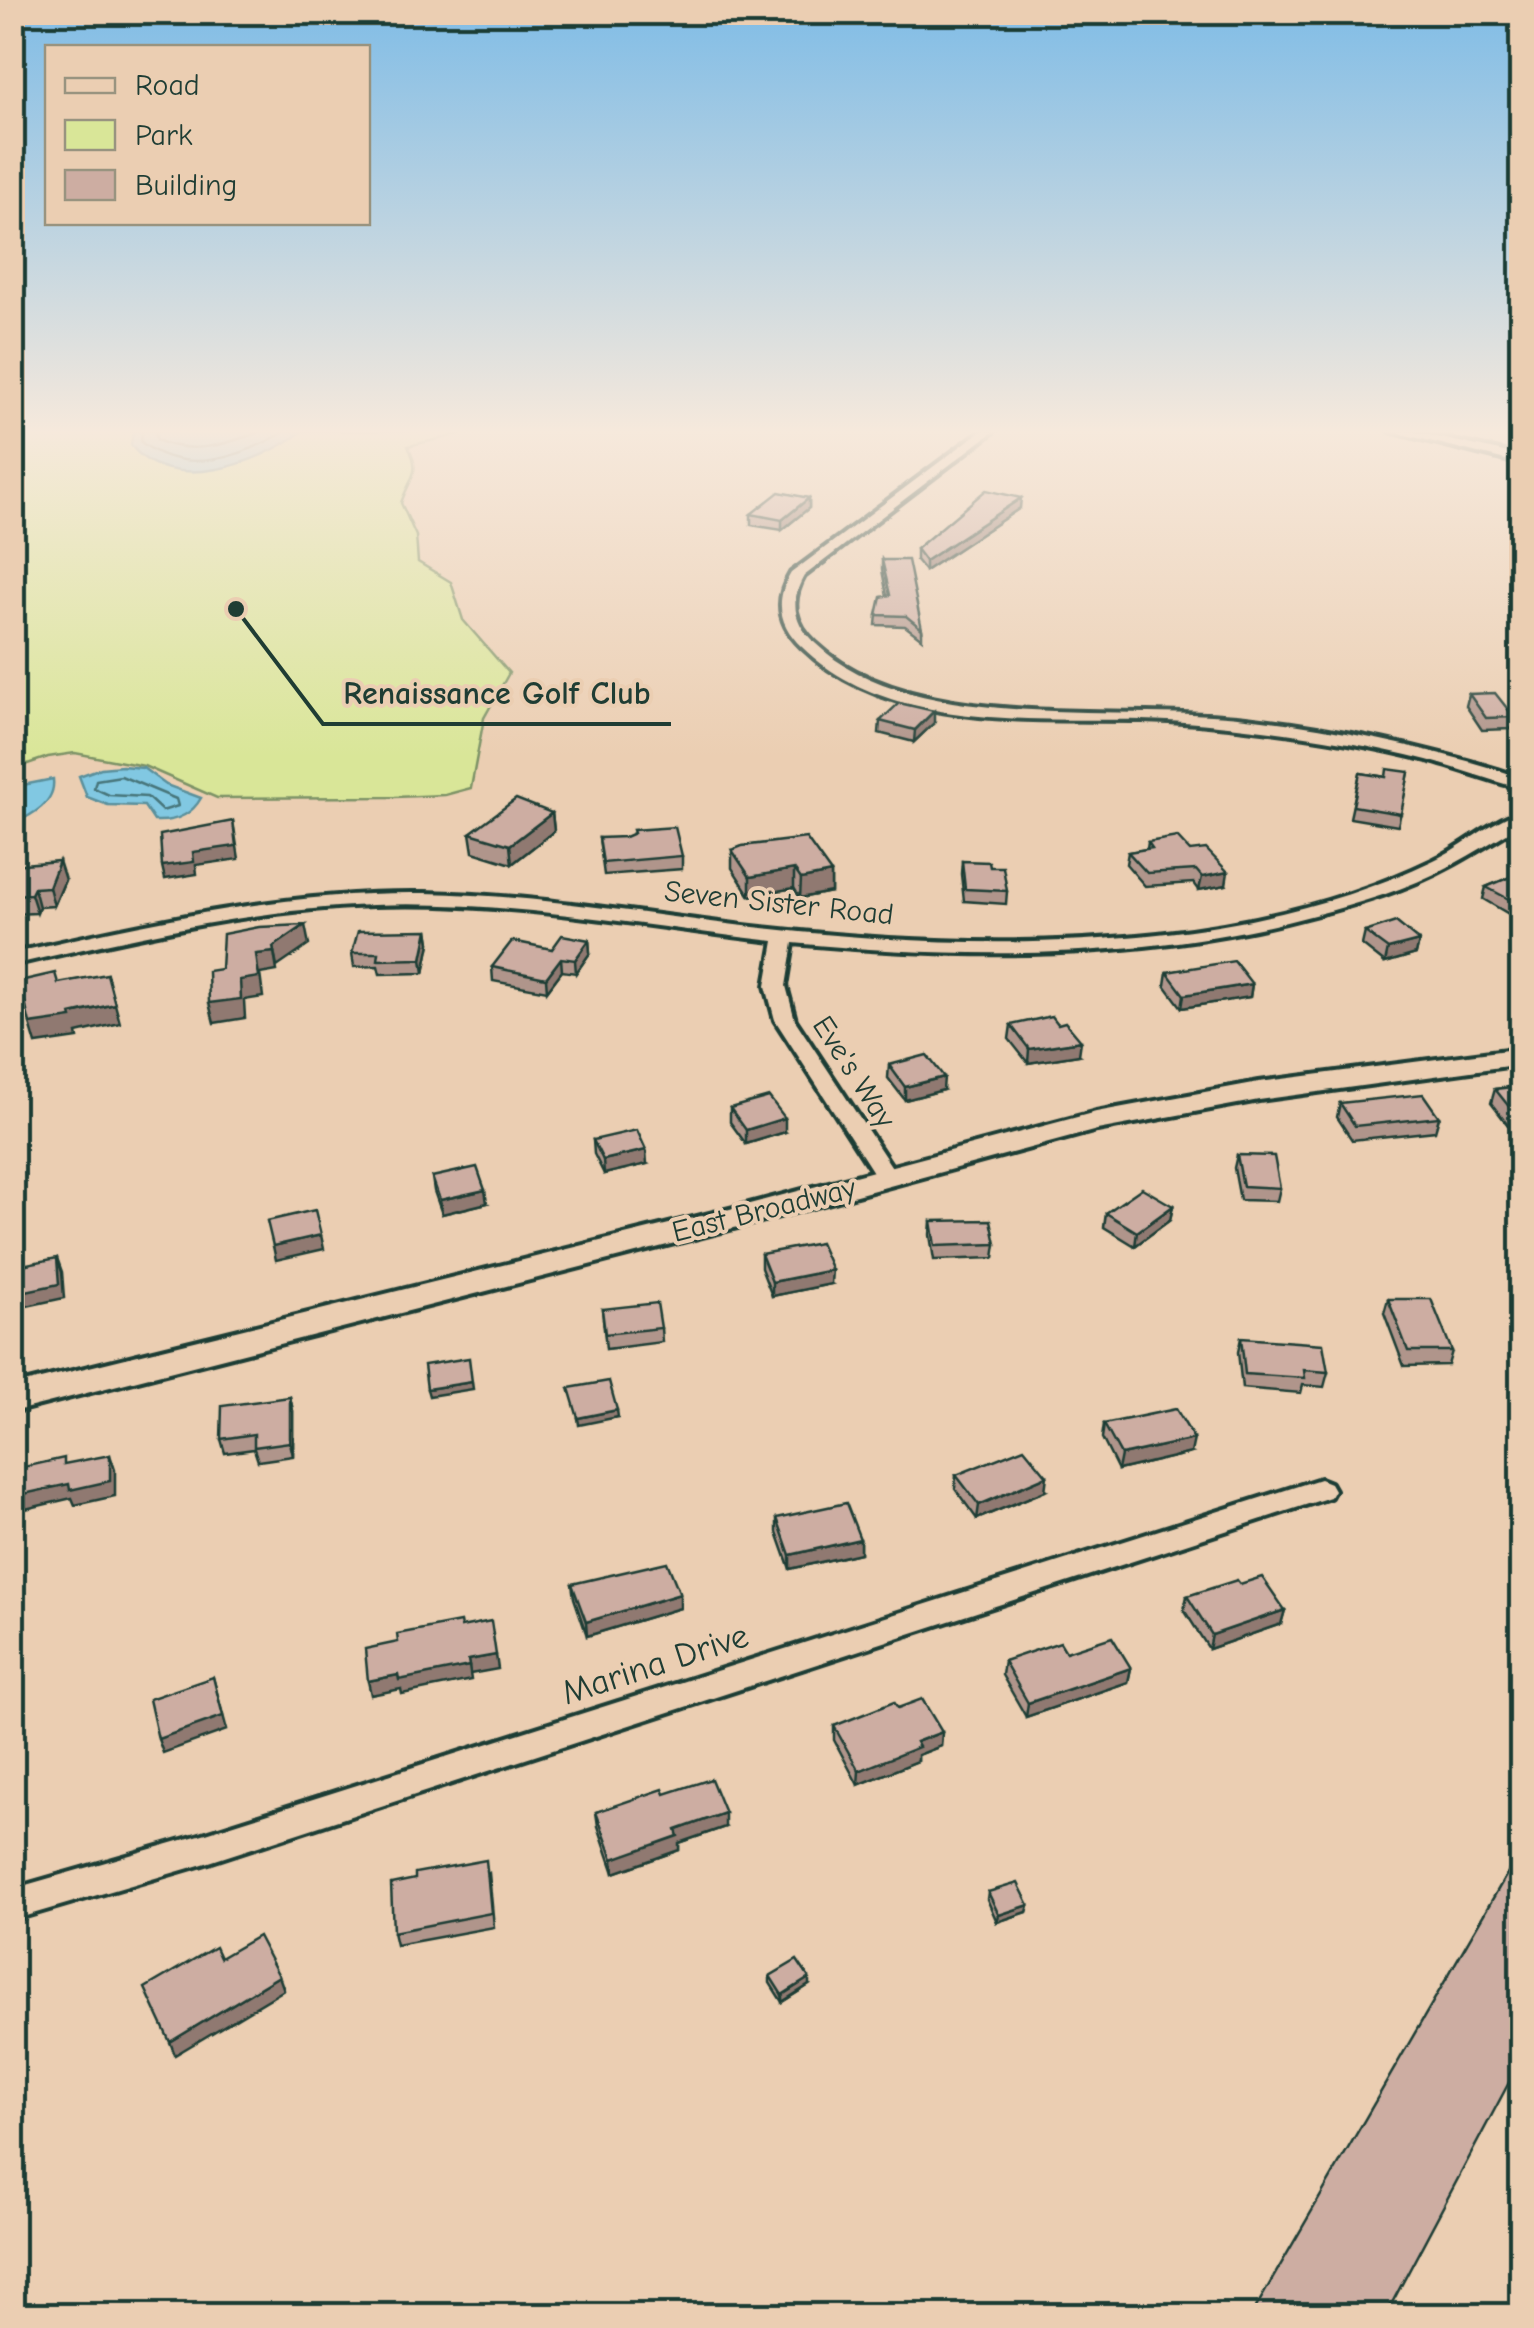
<svg xmlns="http://www.w3.org/2000/svg" width="1534" height="2328" viewBox="0 0 1534 2328" font-family="'Comic Neue',sans-serif">
	<rect width="100%" height="100%" fill="#ebceb2"/>
	<filter id="ink" filterUnits="userSpaceOnUse"><feTurbulence type="fractalNoise" baseFrequency=".01" numOctaves="2"/><feDisplacementMap in="SourceGraphic" scale="20" xChannelSelector="R" yChannelSelector="G"/><feConvolveMatrix kernelMatrix="1 2 1 2 8 2 1 2 1" color-interpolation-filters="sRGB"/></filter>
	<g filter="url(#ink)">
		<path fill="#d9e698" stroke="#7c9266" stroke-width="2.5" d="M12,431h462l-66,15c14,27 2,31 -7,57l15,33 2,26 33,20 12,38 46,53 -25,45 -13,70 -26,7 -50,2 -178,1 -73,-32 -69,-13 -27,4 -35,12z"/>
		<g fill="#81c8e2" stroke="#5a909c" stroke-width="2.5">
			<path d="M133,431h168v1c-40,31 -132,64 -170,13z"/>
			<path d="M122,766l21,2 23,17 35,13c-10,18 -28,24 -47,23l-10,-15 -36,-1 -21,-8 -8,-21 22,-8z"/>
			<path d="M53,779c3,24 -21,36 -40,45v-37z"/>
		</g>
		<g fill="none" stroke-linecap="round" stroke-linejoin="round">
			<g stroke="#46757a" stroke-width="2.5">
				<path d="M142,431l-1,11c44,35 101,15 145,-11"/>
				<path d="M155,431l2,9c35,16 70,4 105,-9"/>
				<polygon points="121,776 176,799 178,806 162,811 147,797 109,795 94,788 96,780"/>
			</g>
			<defs>
				<g id="minor">
					<path d="M981,431h13l-190,145c-15,26 -10,47 11,67 96,92 305,60 431,75 86,10 170,27 252,52l24,8v11c-32,-9 -63,-20 -95,-29 -54,-14 -109,-23 -164,-30 -40,-5 -80,-9 -121,-10 -111,-2 -254,11 -340,-73 -23,-22 -28,-46 -11,-74z"/>
					<polygon points="1390,431 1410,431 1522,456 1522,464"/>
					<path d="M1522,811v13c-24,14 -48,29 -72,42 -42,23 -90,37 -136,49 -171,46 -346,44 -521,28l-7,43 9,34 104,158 -11,7 -8,-2 -105,-163 -9,-34 8,-45c-133,-15 -266,-41 -401,-36 -122,4 -242,33 -361,60v-12c136,-31 273,-62 413,-60 117,2 231,24 347,36 128,14 258,19 386,5 94,-10 191,-33 276,-74 30,-14 56,-39 88,-49z"/>
					<polygon points="1320,1479 1330,1483 1334,1490 1330,1497 203,1864 12,1920 12,1889 203,1834"/>
				</g>
				<polygon id="tertiary" points="1522,1048 1522,1064 1259,1100 1097,1130 738,1227 12,1412 12,1386 738,1207 1096,1112 1259,1082"/>
			</defs>
			<use href="#minor" stroke="#1f3d34" stroke-width="8"/>
			<use href="#tertiary" stroke="#1f3d34" stroke-width="8"/>
			<use href="#minor" fill="#ebceb2" fill-rule="evenodd"/>
			<use href="#tertiary" fill="#ebceb2" fill-rule="evenodd"/>
		</g>
		<g fill="#b0958b" stroke="#1f3d34" stroke-width="2.5">
			<polygon points="809,498 809,508 782,530 751,525 751,514"/>
			<polygon points="1020,508 925,571 916,560 916,549"/>
			<polygon points="882,560 922,629 922,639 905,626 876,625 877,615 887,596 882,570"/>
			<polygon points="1469,694 1514,717 1511,729 1482,730 1466,706"/>
			<polygon points="880,721 934,723 914,742 879,733"/>
			<polygon points="1409,772 1398,826 1350,818 1360,773 1386,777"/>
			<polygon points="552,813 554,831 512,864 473,852 470,833"/>
			<polygon points="599,838 682,856 682,869 604,875"/>
			<polygon points="1148,842 1190,851 1226,885 1199,890 1194,883 1145,886 1126,864 1128,852 1147,849"/>
			<polygon points="732,850 831,873 831,892 800,898 794,888 750,896 732,868"/>
			<polygon points="962,861 990,867 1007,891 1006,904 964,901 961,874"/>
			<polygon points="12,865 65,880 54,906 39,907 37,913 12,914"/>
			<polygon points="1522,872 1522,914 1514,917 1483,899 1486,887"/>
			<polygon points="428,930 430,943 424,973 380,974 378,966 354,967 352,953"/>
			<polygon points="1365,932 1419,941 1416,954 1385,963 1362,945"/>
			<polygon points="589,940 590,953 576,973 562,971 547,991 493,981 492,967 552,949"/>
			<polygon points="1167,972 1252,984 1250,997 1182,1008 1165,985"/>
			<polygon points="1011,1025 1079,1055 1028,1063 1009,1039"/>
			<polygon points="889,1065 943,1090 905,1100 888,1078"/>
			<polygon points="1522,1077 1522,1141 1520,1141 1491,1103 1495,1089 1511,1087 1514,1078"/>
			<polygon points="1340,1103 1439,1117 1435,1131 1352,1140 1337,1117"/>
			<polygon points="730,1108 785,1132 746,1144 730,1122"/>
			<polygon points="593,1140 647,1164 604,1174 594,1154"/>
			<polygon points="1237,1155 1280,1188 1277,1201 1240,1200 1234,1168"/>
			<polygon points="432,1177 487,1203 442,1214 434,1191"/>
			<polygon points="1173,1206 1170,1220 1135,1246 1104,1227 1106,1213"/>
			<polygon points="931,1221 996,1244 994,1258 934,1260 930,1235"/>
			<polygon points="761,1254 831,1284 772,1296 761,1268"/>
			<polygon points="1388,1299 1452,1351 1448,1365 1404,1366 1384,1313"/>
			<polygon points="602,1309 661,1328 662,1342 606,1349"/>
			<polygon points="1241,1338 1328,1372 1324,1387 1303,1385 1301,1393 1242,1388 1238,1352"/>
			<polygon points="290,1397 293,1411 293,1456 258,1461 254,1449 225,1453 221,1439"/>
			<polygon points="1104,1424 1191,1453 1118,1470 1102,1438"/>
			<polygon points="956,1475 1045,1491 977,1519 955,1489"/>
			<polygon points="777,1518 860,1539 860,1553 790,1569 777,1532"/>
			<polygon points="572,1584 680,1594 680,1608 587,1636 574,1598"/>
			<polygon points="1240,1584 1285,1610 1281,1624 1209,1649 1184,1610 1187,1596"/>
			<polygon points="1066,1652 1131,1668 1128,1682 1026,1717 1002,1675 1004,1661"/>
			<polygon points="898,1708 942,1732 941,1746 918,1755 918,1761 858,1785 834,1740 834,1726"/>
			<polygon points="665,1794 725,1827 679,1843 679,1850 614,1873 598,1826 596,1812"/>
			<polygon points="489,1873 494,1927 396,1945 393,1932"/>
			<polygon points="988,1892 1029,1905 1027,1912 997,1922 987,1899"/>
			<polygon points="770,1976 809,1985 782,2002 770,1983"/>
		</g>
		<g fill="#907971" stroke="#1f3d34" stroke-width="2.5">
			<polygon points="809,498 809,508 782,530 782,520"/>
			<polygon points="1021,498 1020,508 925,571 925,561"/>
			<polygon points="934,711 934,723 914,742 915,730"/>
			<polygon points="552,813 554,831 512,864 510,845"/>
			<polygon points="233,821 239,859 196,865 197,874 165,879 162,866 193,852"/>
			<polygon points="59,861 65,880 54,906 49,887"/>
			<polygon points="794,869 794,888 750,896 750,877"/>
			<polygon points="1228,872 1226,885 1199,890 1202,877"/>
			<polygon points="831,873 831,892 800,898 801,879"/>
			<polygon points="34,888 39,907 37,913 31,894"/>
			<polygon points="1522,903 1522,914 1514,917 1518,904"/>
			<polygon points="305,925 309,945 277,967 273,947"/>
			<polygon points="428,930 430,943 424,973 422,959"/>
			<polygon points="589,940 590,953 576,973 575,960"/>
			<polygon points="1419,941 1416,954 1385,963 1388,949"/>
			<polygon points="274,952 277,971 260,974 263,997 244,1000 245,1018 214,1023 209,1003 240,980 256,954"/>
			<polygon points="561,958 562,971 547,991 546,978"/>
			<polygon points="1252,984 1250,997 1182,1008 1184,995"/>
			<polygon points="115,1004 120,1023 77,1033 78,1038 36,1044 30,1024"/>
			<polygon points="1081,1041 1079,1055 1028,1063 1029,1049"/>
			<polygon points="944,1077 943,1090 905,1100 905,1087"/>
			<polygon points="785,1118 785,1132 746,1144 746,1130"/>
			<polygon points="646,1150 647,1164 604,1174 603,1160"/>
			<polygon points="485,1190 487,1203 442,1214 440,1200"/>
			<polygon points="1173,1206 1170,1220 1135,1246 1137,1232"/>
			<polygon points="321,1235 324,1249 276,1260 273,1246"/>
			<polygon points="57,1258 62,1272 64,1298 13,1309 12,1294"/>
			<polygon points="832,1270 831,1284 772,1296 772,1282"/>
			<polygon points="472,1382 473,1389 429,1396 427,1389"/>
			<polygon points="290,1397 293,1411 293,1456 290,1442"/>
			<polygon points="617,1410 618,1417 579,1425 578,1418"/>
			<polygon points="1194,1439 1191,1453 1118,1470 1121,1455"/>
			<polygon points="110,1455 115,1470 115,1496 75,1505 72,1498 21,1510 15,1496"/>
			<polygon points="1047,1476 1045,1491 977,1519 979,1505"/>
			<polygon points="860,1539 860,1553 790,1569 790,1555"/>
			<polygon points="680,1594 680,1608 587,1636 586,1622"/>
			<polygon points="1285,1610 1281,1624 1209,1649 1212,1635"/>
			<polygon points="496,1655 498,1669 470,1674 468,1660"/>
			<polygon points="469,1666 471,1680 402,1694 401,1689 371,1695 368,1681 398,1675"/>
			<polygon points="1131,1668 1128,1682 1026,1717 1028,1703"/>
			<polygon points="213,1677 227,1730 163,1753 158,1739"/>
			<polygon points="942,1732 941,1746 918,1755 918,1761 858,1785 859,1771 916,1742"/>
			<polygon points="725,1813 725,1827 679,1843 679,1850 614,1873 613,1859 676,1830"/>
			<polygon points="1029,1905 1027,1912 997,1922 999,1915"/>
			<polygon points="279,1976 284,1990 175,2055 170,2042"/>
			<polygon points="809,1978 809,1985 782,2002 782,1995"/>
		</g>
		<g fill="#cdada2" stroke="#1f3d34" stroke-width="2.5">
			<polygon points="986,490 1021,498 925,561 916,549"/>
			<polygon points="779,492 809,498 782,520 751,514"/>
			<polygon points="882,560 908,560 922,629 906,616 877,615 881,597 890,595"/>
			<polygon points="1495,693 1514,717 1486,718 1469,694"/>
			<polygon points="899,703 934,711 915,730 880,721"/>
			<polygon points="1387,769 1409,772 1401,814 1353,806 1360,773 1386,777"/>
			<polygon points="516,799 552,813 510,845 470,833"/>
			<polygon points="233,821 236,846 193,852 194,862 162,866 160,835"/>
			<polygon points="675,827 682,856 603,863 599,838 625,837 634,833 633,830"/>
			<polygon points="1177,837 1190,851 1206,849 1228,872 1202,877 1196,870 1147,873 1128,852 1152,848 1148,842"/>
			<polygon points="806,838 831,873 801,879 794,869 750,877 732,850 742,846"/>
			<polygon points="59,861 49,887 34,888 31,894 12,895 12,865"/>
			<polygon points="962,861 989,862 990,867 1003,867 1007,891 965,889"/>
			<polygon points="1522,872 1522,903 1518,904 1486,887"/>
			<polygon points="1396,922 1419,941 1388,949 1365,932"/>
			<polygon points="305,925 273,947 274,952 256,954 259,977 240,980 241,999 209,1003 208,971 221,969 223,934 259,927"/>
			<polygon points="428,930 422,959 378,960 379,953 352,953 358,931"/>
			<polygon points="562,935 589,940 575,960 561,958 546,978 492,967 512,941 552,949"/>
			<polygon points="1234,961 1252,984 1184,995 1167,972"/>
			<polygon points="55,973 58,983 107,974 115,1004 71,1014 72,1018 30,1024 20,981"/>
			<polygon points="1052,1016 1058,1024 1065,1022 1081,1041 1029,1049 1011,1025"/>
			<polygon points="927,1055 944,1077 905,1087 889,1065"/>
			<polygon points="1522,1077 1522,1123 1495,1089 1521,1086 1514,1078"/>
			<polygon points="1423,1094 1439,1117 1355,1126 1340,1103"/>
			<polygon points="769,1097 785,1118 746,1130 730,1108"/>
			<polygon points="637,1130 646,1150 603,1160 593,1140"/>
			<polygon points="1237,1155 1274,1156 1280,1188 1243,1186"/>
			<polygon points="477,1167 485,1190 440,1200 432,1177"/>
			<polygon points="1142,1188 1173,1206 1137,1232 1106,1213"/>
			<polygon points="315,1210 321,1235 273,1246 267,1221"/>
			<polygon points="991,1220 996,1244 935,1246 931,1221"/>
			<polygon points="820,1243 832,1270 772,1282 761,1254"/>
			<polygon points="57,1258 59,1284 12,1294 12,1267"/>
			<polygon points="1388,1299 1431,1299 1452,1351 1408,1351"/>
			<polygon points="657,1303 661,1328 605,1334 602,1309"/>
			<polygon points="1241,1338 1323,1344 1328,1372 1304,1370 1305,1378 1245,1374"/>
			<polygon points="469,1358 472,1382 427,1389 424,1365"/>
			<polygon points="609,1381 617,1410 578,1418 569,1388"/>
			<polygon points="290,1397 290,1442 254,1447 254,1434 221,1439 222,1406"/>
			<polygon points="1176,1409 1194,1439 1121,1455 1104,1424"/>
			<polygon points="1024,1448 1047,1476 979,1505 956,1475"/>
			<polygon points="110,1455 110,1481 70,1490 69,1484 15,1496 15,1469 64,1458 64,1464"/>
			<polygon points="846,1503 860,1539 790,1555 777,1518"/>
			<polygon points="667,1562 680,1594 586,1622 572,1584"/>
			<polygon points="1262,1577 1285,1610 1212,1635 1187,1596 1237,1580 1240,1584"/>
			<polygon points="491,1621 496,1655 468,1660 469,1666 399,1680 398,1675 368,1681 365,1649 398,1642 397,1634 460,1622 461,1627"/>
			<polygon points="1112,1637 1131,1668 1028,1703 1004,1661 1060,1642 1066,1652"/>
			<polygon points="213,1677 223,1716 158,1739 149,1699"/>
			<polygon points="922,1699 942,1732 916,1742 919,1747 859,1771 834,1726 894,1702 898,1708"/>
			<polygon points="711,1779 725,1813 676,1830 678,1836 613,1859 596,1812 663,1789 665,1794"/>
			<polygon points="1522,1848 1522,2058 1385,2316 1251,2316"/>
			<polygon points="486,1860 491,1913 393,1932 391,1884 415,1879 415,1873"/>
			<polygon points="1018,1883 1029,1905 999,1915 988,1892"/>
			<polygon points="258,1936 279,1976 170,2042 145,1988 215,1947 220,1958"/>
			<polygon points="797,1960 809,1978 782,1995 770,1976"/>
		</g>
	</g>
	<linearGradient id="sky" x2="0" y2="1"><stop stop-color="#7fbce6"/><stop offset="0.57" stop-color="#f6e9dc"/><stop offset="1" stop-color="#f6e9dc" stop-opacity="0"/></linearGradient>
	<rect width="1534" height="757" fill="url(#sky)"/>
	<g text-anchor="middle" dominant-baseline="central" stroke-width="8" stroke-linejoin="round" paint-order="stroke">
		<g font-size="30" fill="#1f3d34" stroke="#ebceb2">
			<text transform="translate(779 903) rotate(6)">Seven Sister Road</text>
			<text transform="translate(854 1072) rotate(57)">Eve's Way</text>
			<text transform="translate(764 1210) rotate(-14)">East Broadway</text>
		</g>
		<g font-size="35" fill="#1f3d34" stroke="#ebceb2">
			<text transform="translate(655 1664) rotate(-18)">Marina Drive</text>
		</g>
	</g>
	<path fill="none" stroke="#1f3d34" stroke-width="4" d="M236 609L323 724H671"/>
	<circle fill="#1f3d34" stroke="#ebceb2" stroke-width="4" cx="236" cy="609" r="10"/>
	<g font-size="32" text-anchor="middle" font-weight="bold" fill="#1f3d34" stroke="#ebceb2" stroke-width="8" stroke-linejoin="round" paint-order="stroke">
		<text x="497" y="704">Renaissance Golf Club</text>
	</g>
	<rect width="1534" height="2328" fill="none" stroke="#ebceb2" stroke-width="50"/>
	<rect x="25" y="25" width="1484" height="2278" fill="none" stroke="#1f3d34" stroke-width="4" filter="url(#ink)"/>
	<rect x="45" y="45" width="325" height="180" fill="#ebceb2" stroke="#999480" stroke-width="2.5"/>
	<rect x="65" y="78" width="50" height="15" fill="#ebceb2" stroke="#999480" stroke-width="2.5"/>
	<text x="135" y="95" font-size="30" fill="#1f3d34">Road</text>
	<rect x="65" y="120" width="50" height="30" fill="#d9e698" stroke="#999480" stroke-width="2.5"/>
	<text x="135" y="145" font-size="30" fill="#1f3d34">Park</text>
	<rect x="65" y="170" width="50" height="30" fill="#cdada2" stroke="#999480" stroke-width="2.5"/>
	<text x="135" y="195" font-size="30" fill="#1f3d34">Building</text>
</svg>
